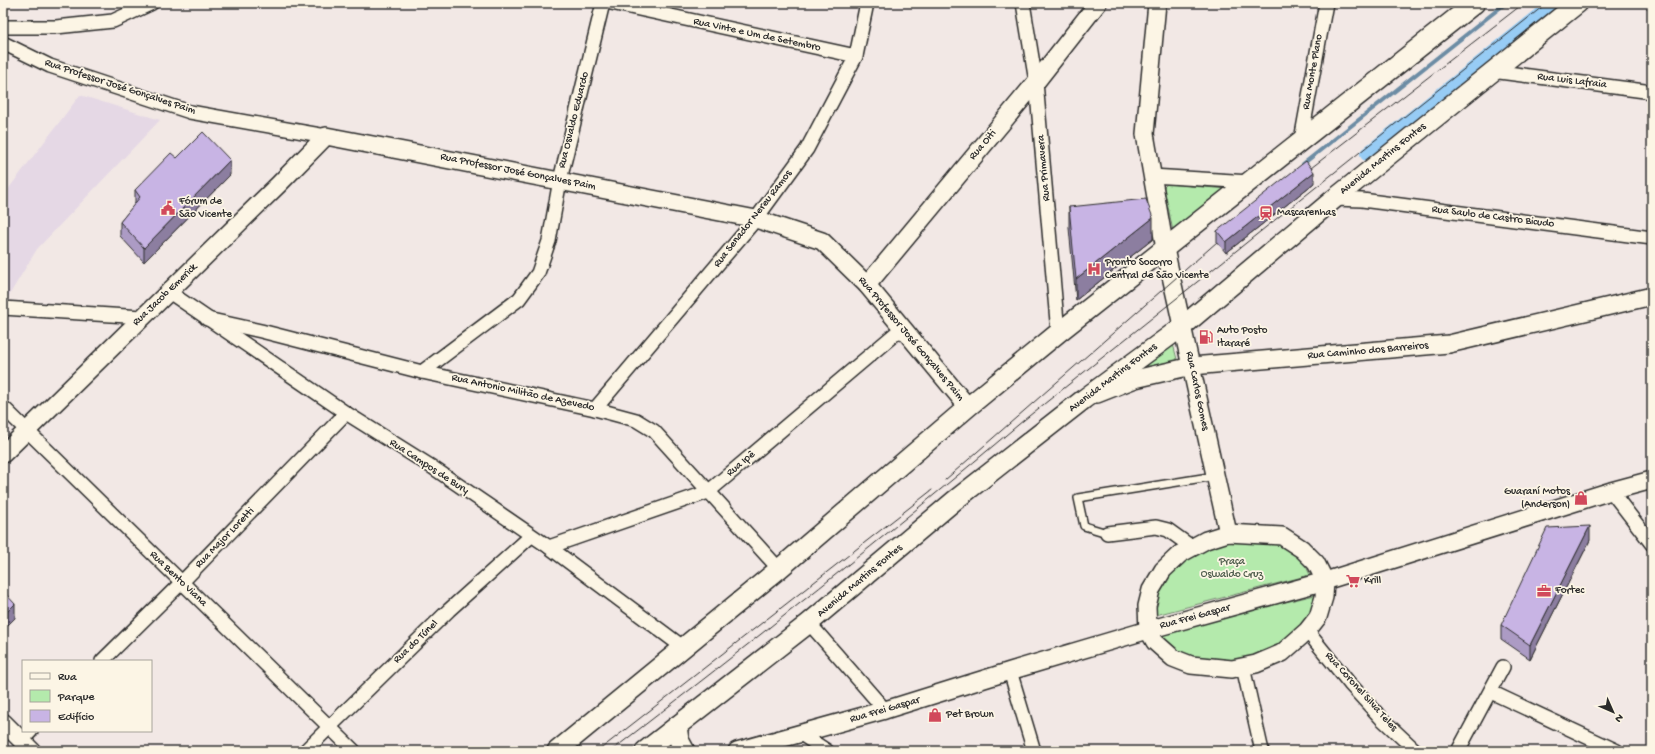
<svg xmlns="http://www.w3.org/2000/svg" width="1655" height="754" viewBox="0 0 1655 754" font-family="'Gochi Hand',sans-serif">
	<rect width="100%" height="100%" fill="#f2e8e5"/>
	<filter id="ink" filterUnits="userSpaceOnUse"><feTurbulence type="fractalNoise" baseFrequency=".025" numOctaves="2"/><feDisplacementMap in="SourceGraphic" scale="8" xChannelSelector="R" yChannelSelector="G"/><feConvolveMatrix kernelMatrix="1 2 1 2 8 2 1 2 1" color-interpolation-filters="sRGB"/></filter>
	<g filter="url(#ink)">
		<polygon fill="#e5d8e5" points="80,95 160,120 37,249 8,297 3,297 3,196"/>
		<g fill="#b4eaac" stroke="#708a6c">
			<polygon points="1167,184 1168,184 1228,189 1174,236 1164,187"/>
			<polygon points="1173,344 1178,363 1150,369 1147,365"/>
			<path d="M1236,539c21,1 46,1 64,17 4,4 7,13 10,19l-154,40 -3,-6 4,-17 13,-21 40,-25z"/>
			<polygon points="1315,595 1315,606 1308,620 1296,634 1262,655 1240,662 1184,656 1156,633"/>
		</g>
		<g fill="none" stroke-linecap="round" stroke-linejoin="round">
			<polyline stroke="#6c8ca4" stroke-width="4" points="1303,164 1506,3"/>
			<polyline stroke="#97ccf5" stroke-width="14" points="1367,154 1555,3"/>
			<defs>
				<polyline id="service" points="1107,533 1084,526 1078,498 1215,476"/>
				<g id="minor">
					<polyline points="611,3 856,56"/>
					<polyline points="1023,3 1036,82 1058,333"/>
					<polyline points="3,27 56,27 113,21 152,3"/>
					<polyline points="3,43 50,66 190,112 326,136"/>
					<polyline points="1492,71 1652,92"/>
					<polyline points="1301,140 1326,3"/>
					<polyline points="1152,176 1250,182"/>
					<polyline points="1334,199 1362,200 1652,238"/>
					<polyline points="169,292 346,413 432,467 549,547 684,648"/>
					<polyline points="3,308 142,317"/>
					<polyline points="207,319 261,331 422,372 595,409 636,420 654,431 779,569"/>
					<polyline points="422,372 519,299 538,273 549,241 560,180 603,3"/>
					<polyline points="3,407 354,751"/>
					<polyline points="595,409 756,219 807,149 856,56 867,3"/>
					<polyline points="1611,491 1652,544"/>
					<polyline points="1107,533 1156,527 1168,530 1193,548"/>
					<polyline points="549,547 708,492 902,328"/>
					<polyline points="809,623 885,710"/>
					<polyline points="1307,631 1350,684 1382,719 1416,751"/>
					<polyline points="102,661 182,582 346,413"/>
					<polyline points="1243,667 1262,751"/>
					<polyline points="1010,671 1034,751"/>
					<polyline points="1491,692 1617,751"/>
					<polyline points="801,734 827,751"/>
					<polyline points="22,740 31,731"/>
					<polyline points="305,751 449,610 531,536"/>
					<polyline points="1458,751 1503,667"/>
				</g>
				<g id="tertiary">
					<polyline points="1157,3 1145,134 1165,249 1228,533"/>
					<polyline points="867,285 1036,82 1098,3"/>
					<polyline points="1097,394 1135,379 1192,366 1449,344 1652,296"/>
					<polyline points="3,454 279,184 326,136 756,219 822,241 867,285 968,407"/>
					<polygon points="1228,533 1282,536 1302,549 1316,563 1325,581 1324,597 1318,617 1307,631 1282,653 1256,664 1232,669 1191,665 1173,658 1155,642 1148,630 1147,606 1151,590 1163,570 1180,554 1206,540"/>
					<polyline points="3,722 32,751"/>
					<polyline points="737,751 885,710 1010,671 1148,630 1325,581 1611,491 1652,480"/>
				</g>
				<g id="secondary">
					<polyline points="677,726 679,740 685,751"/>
					<polyline points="557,751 779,569 968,407 1058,333 1475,3"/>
					<polyline points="645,751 809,623 954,501 1084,399 1183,326 1334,199 1578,3"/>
				</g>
			</defs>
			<use href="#service" stroke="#2b2b2b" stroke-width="10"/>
			<use href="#minor" stroke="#2b2b2b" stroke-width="16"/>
			<use href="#tertiary" stroke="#2b2b2b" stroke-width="20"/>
			<use href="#secondary" stroke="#2b2b2b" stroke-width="22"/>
			<use href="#service" stroke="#fcf5e5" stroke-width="7"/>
			<use href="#minor" stroke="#fcf5e5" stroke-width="13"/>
			<use href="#tertiary" stroke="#fcf5e5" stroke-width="17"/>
			<use href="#secondary" stroke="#fcf5e5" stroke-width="19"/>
			<g stroke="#2b2b2b" stroke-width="1">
				<polyline points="1302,175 1524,3"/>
				<polyline points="945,480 1225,235"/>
				<polyline points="598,751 932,490"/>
				<path d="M611,751c140,-108 278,-217 413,-331l523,-417"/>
			</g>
		</g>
		<g fill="#ac9bc4" stroke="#2b2b2b">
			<polygon points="177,158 230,175 144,262 120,236 120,222 135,204 135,190"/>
			<polygon points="1314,183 1226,253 1217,242 1217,231"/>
			<polygon points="1069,207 1153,239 1076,300 1069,228"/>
			<polygon points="1590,540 1530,659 1501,639 1501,625"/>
		</g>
		<g fill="#8c7ea0" stroke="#2b2b2b">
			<polygon points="230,160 230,175 144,262 144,248"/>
			<polygon points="1314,172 1314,183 1226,253 1226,242"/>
			<polygon points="1153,218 1153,239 1076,300 1076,279"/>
			<polygon points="1590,526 1590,540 1530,659 1530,645"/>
			<polygon points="15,604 15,618 3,630 3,616"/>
		</g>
		<g fill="#c8b4e4" stroke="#2b2b2b">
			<polygon points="203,132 230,160 144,248 120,222 140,197 135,190 171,153 177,158"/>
			<polygon points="1306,161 1314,172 1226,242 1217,231"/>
			<polygon points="1146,199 1153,218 1076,279 1069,207"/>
			<polygon points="1590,526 1530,645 1501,625 1547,528"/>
			<polygon points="3,591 15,604 3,616"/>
		</g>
	</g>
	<defs>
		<symbol id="civic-bare" viewBox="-9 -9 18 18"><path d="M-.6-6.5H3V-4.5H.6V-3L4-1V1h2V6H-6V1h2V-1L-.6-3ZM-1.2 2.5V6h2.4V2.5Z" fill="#d1495b" stroke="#fcf5e5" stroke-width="2.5" paint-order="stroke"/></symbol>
		<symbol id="station-bare" viewBox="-9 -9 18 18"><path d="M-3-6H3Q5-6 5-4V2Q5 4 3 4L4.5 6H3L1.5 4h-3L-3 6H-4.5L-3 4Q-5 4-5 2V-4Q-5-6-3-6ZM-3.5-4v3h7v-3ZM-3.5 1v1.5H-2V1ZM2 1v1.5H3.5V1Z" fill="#d1495b" stroke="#fcf5e5" stroke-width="2.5" paint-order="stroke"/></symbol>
		<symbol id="hospital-bare" viewBox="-9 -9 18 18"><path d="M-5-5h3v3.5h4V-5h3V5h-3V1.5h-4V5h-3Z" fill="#d1495b" stroke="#fcf5e5" stroke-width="2.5" paint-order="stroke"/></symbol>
		<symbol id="fuel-bare" viewBox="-9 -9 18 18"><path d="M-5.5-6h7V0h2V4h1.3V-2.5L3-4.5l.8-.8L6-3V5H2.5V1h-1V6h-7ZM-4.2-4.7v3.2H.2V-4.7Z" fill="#d1495b" stroke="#fcf5e5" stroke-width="2.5" paint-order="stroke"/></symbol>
		<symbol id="shop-bare" viewBox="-9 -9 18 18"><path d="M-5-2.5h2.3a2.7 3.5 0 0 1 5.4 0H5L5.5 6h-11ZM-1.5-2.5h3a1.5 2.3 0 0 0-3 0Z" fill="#d1495b" stroke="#fcf5e5" stroke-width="2.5" paint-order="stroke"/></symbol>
		<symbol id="supermarket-bare" viewBox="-9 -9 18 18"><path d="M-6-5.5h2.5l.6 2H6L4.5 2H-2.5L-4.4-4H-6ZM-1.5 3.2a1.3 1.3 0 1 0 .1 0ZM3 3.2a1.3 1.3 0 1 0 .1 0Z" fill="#d1495b" stroke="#fcf5e5" stroke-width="2.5" paint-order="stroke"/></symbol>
		<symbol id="office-bare" viewBox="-9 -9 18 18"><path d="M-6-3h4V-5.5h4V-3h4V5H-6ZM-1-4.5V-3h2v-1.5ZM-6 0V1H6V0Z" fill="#d1495b" stroke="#fcf5e5" stroke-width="2.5" paint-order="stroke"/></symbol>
	</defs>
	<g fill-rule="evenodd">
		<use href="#civic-bare" x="158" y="198" width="20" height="20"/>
		<use href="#station-bare" x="1256" y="203" width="20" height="20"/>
		<use href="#hospital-bare" x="1084" y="259" width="20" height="20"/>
		<use href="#fuel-bare" x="1196" y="327" width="20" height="20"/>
		<use href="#shop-bare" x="1571" y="488" width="20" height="20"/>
		<use href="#supermarket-bare" x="1343" y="571" width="20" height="20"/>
		<use href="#office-bare" x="1534" y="581" width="20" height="20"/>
		<use href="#shop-bare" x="925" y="705" width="20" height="20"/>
	</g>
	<g text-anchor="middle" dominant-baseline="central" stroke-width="3.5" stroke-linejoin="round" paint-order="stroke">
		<g font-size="11" fill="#2b2b2b" stroke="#fcf5e5">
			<text transform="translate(757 35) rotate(12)">Rua Vinte e Um de Setembro</text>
			<text transform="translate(1313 72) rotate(-80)">Rua Monte Plano</text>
			<text transform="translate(1572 81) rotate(7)">Rua Luis Lafraia</text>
			<text transform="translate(120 87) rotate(18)">Rua Professor José Gonçalves Paim</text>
			<text transform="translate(574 120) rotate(-76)">Rua Osvaldo Eduardo</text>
			<text transform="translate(983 145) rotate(-50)">Rua Oiti</text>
			<text transform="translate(1383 159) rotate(-39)">Avenida Martins Fontes</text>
			<text transform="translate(1044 168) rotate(-95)">Rua Primavera</text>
			<text transform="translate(518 172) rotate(11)">Rua Professor José Gonçalves Paim</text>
			<text transform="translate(1493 217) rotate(7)">Rua Saulo de Castro Bicudo</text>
			<text transform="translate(753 219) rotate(-52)">Rua Senador Nereu Ramos</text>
			<text transform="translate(165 295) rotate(-44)">Rua Jacob Emerick</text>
			<text transform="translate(911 339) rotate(50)">Rua Professor José Gonçalves Paim</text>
			<text transform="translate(1368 351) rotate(-5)">Rua Caminho dos Barreiros</text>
			<text transform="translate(1113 378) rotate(-37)">Avenida Martins Fontes</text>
			<text transform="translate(1197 391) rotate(78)">Rua Carlos Gomes</text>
			<text transform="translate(523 393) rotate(12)">Rua Antonio Militão de Azevedo</text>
			<text transform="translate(741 464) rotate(-40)">Rua Ipê</text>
			<text transform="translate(429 467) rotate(33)">Rua Campos de Bury</text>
			<text transform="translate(225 538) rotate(-46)">Rua Major Loretti</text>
			<text transform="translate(178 579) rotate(44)">Rua Bento Viana</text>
			<text transform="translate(860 581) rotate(-40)">Avenida Martins Fontes</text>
			<text transform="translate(1195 617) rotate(-15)">Rua Frei Gaspar</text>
			<text transform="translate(416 642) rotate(-44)">Rua do Túnel</text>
			<text transform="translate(1361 692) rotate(48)">Rua Coronel Silva Teles</text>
			<text transform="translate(885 710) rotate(-16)">Rua Frei Gaspar</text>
		</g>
		<g font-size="11" fill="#2b2b2b" stroke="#fcf5e5" text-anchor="start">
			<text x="179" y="202">Fórum de<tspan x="179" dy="13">São Vicente</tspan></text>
			<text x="1277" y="213">Mascarenhas</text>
			<text x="1105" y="263">Pronto Socorro<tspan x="1105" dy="13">Central de São Vicente</tspan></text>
			<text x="1217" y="331">Auto Posto<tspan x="1217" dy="13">Itararé</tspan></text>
			<text x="1570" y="492" text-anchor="end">Guaraní Motos<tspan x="1570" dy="13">(Anderson)</tspan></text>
			<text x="1364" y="581">Krill</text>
			<text x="1555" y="591">Fortec</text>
			<text x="946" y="715">Pet Brown</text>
		</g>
		<g font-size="11" fill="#4d5b4b" stroke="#fcf5e5">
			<text x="1232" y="562">Praça<tspan x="1232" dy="13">Oswaldo Cruz</tspan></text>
		</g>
	</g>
	<rect width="1655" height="754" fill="none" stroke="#fcf5e5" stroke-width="16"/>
	<rect x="8" y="8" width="1639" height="738" fill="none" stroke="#2b2b2b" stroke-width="1.5" filter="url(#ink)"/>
	<rect x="22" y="660" width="130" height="72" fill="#fcf5e5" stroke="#a8a49b"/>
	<rect x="30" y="673" width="20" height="6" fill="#fcf5e5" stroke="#a8a49b"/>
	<text x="58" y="680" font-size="12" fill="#2b2b2b">Rua</text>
	<rect x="30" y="690" width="20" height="12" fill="#b4eaac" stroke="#a8a49b"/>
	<text x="58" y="700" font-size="12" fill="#2b2b2b">Parque</text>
	<rect x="30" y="710" width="20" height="12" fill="#c8b4e4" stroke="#a8a49b"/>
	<text x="58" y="720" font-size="12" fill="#2b2b2b">Edifício</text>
	<g transform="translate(1613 712) rotate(135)" stroke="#fcf5e5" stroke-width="3" paint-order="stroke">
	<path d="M0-3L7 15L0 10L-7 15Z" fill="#2b2b2b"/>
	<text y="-6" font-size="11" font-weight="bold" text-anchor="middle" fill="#2b2b2b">N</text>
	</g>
</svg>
